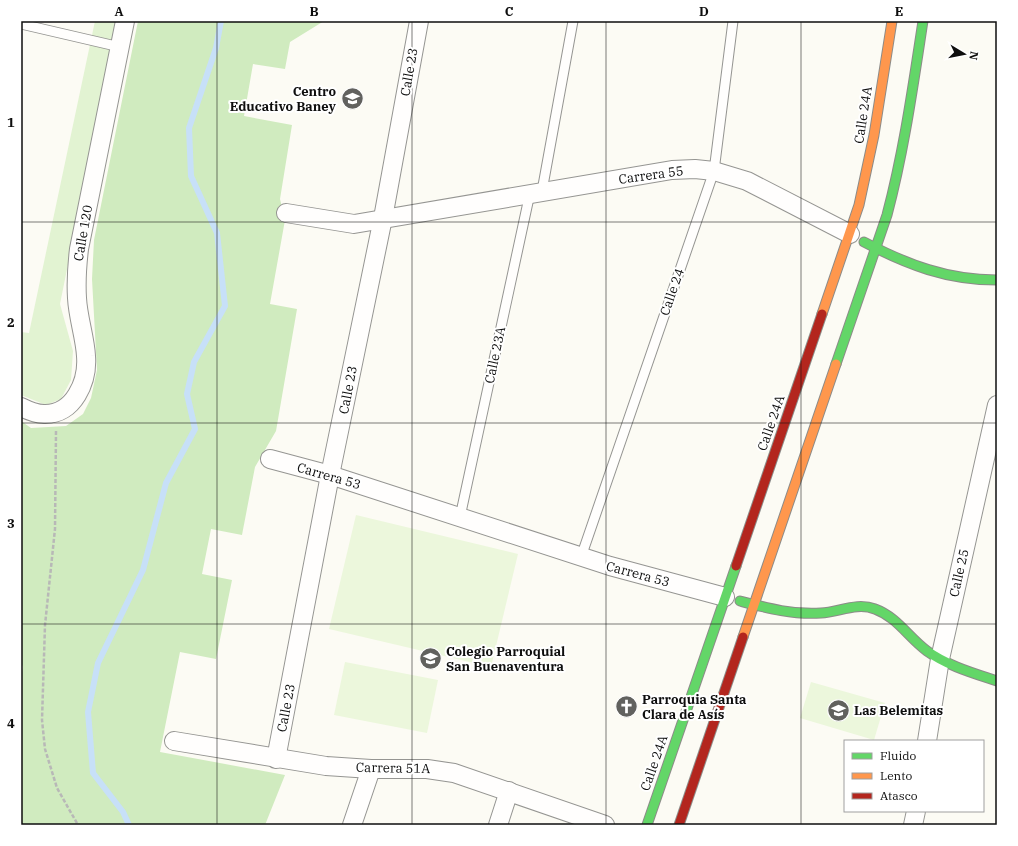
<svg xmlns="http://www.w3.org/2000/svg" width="1018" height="846" viewBox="0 0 1018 846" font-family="'IBM Plex Serif',serif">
	<rect width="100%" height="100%" fill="#fcfbf4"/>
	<polygon fill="#e2f3d2" points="95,21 117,21 60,304 73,351 71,380 61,399 46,405 21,395 21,332 29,333"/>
	<polygon fill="#d0ebbf" points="138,21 324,21 290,42 285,69 253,64 244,116 292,125 280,199 285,220 270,304 297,309 276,431 255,467 242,535 211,529 202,574 232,580 216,659 180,652 160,752 285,775 265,825 21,825 21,677 23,667 21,662 21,421 31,428 66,426 83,414 91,398 97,370 92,279 94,240"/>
	<g fill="#ecf7dc">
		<polygon points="356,515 518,554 491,667 329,629"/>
		<polygon points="345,662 438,680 427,733 334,715"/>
		<polygon points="811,682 885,703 874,740 800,718"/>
	</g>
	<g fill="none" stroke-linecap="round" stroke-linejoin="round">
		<polyline stroke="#c7e0f8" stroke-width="6" points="129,825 123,812 93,773 88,712 98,663 143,570 166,483 195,429 187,394 194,362 225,306 217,233 191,176 189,128 216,48 221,21"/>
		<defs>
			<g id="lane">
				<polyline points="21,24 120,47"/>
				<polyline points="542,191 573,21"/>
				<polyline points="460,517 530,193"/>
				<polyline points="581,557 714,171 733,21"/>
			</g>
			<g id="street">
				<polyline points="286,213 354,224 672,170 695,169 714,171 747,181 850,234"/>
				<path d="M21,407c8,4 15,7 23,7 30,1 44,-33 42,-58 -1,-19 -8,-38 -9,-58 -1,-16 0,-32 2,-49l46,-228"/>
				<polyline points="270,459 330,475 610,566 725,597"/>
				<polyline points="174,741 326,766 371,769 427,769 454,773 605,825"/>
				<polyline points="927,741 940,659 997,405"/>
				<polyline points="276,759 330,475 383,218 419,21"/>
				<polyline points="352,825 371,769"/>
				<polyline points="498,825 509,791"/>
				<polyline points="913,825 916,811"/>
			</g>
			<g id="fast">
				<path d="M864,242c44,23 83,38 133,38"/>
				<path d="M836,364l51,-149c17,-64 26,-129 36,-194"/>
				<path d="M740,601c27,7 53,14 81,12 18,-1 36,-11 54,-4 22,8 34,29 52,42 21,15 46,22 70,30"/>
				<polyline points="647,825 736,566"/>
			</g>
			<g id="slow">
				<polyline points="822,314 859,205 874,135 892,21"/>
				<polyline points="743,637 836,364"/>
			</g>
			<g id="jam">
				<polyline points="736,566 822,314"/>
				<polyline points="679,825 743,637"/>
			</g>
		</defs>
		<use href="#lane" stroke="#959592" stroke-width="11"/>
		<use href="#street" stroke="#959592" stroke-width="20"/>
		<use href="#fast" stroke="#8c8b88" stroke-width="11"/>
		<use href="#slow" stroke="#8c8b88" stroke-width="11"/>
		<use href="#jam" stroke="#8c8b88" stroke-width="11"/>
		<polyline stroke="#b8b8b7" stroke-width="2.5" stroke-dasharray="4 2" stroke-linecap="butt" points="56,431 55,529 45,625 42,720 45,749 57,788 78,825"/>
		<use href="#lane" stroke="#fffefd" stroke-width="9"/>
		<use href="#street" stroke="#fffefd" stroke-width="18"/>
		<use href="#fast" stroke="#63d668" stroke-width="9"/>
		<use href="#slow" stroke="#ff974d" stroke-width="9"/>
		<use href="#jam" stroke="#b3261e" stroke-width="9"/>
	</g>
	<path fill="none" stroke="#0e0e0e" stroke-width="1" stroke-opacity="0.55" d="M217,21v804M412,21v804M606,21v804M801,21v804M21,222h976M21,423h976M21,624h976"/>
	<defs>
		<symbol id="school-disc" viewBox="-11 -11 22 22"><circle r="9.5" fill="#61615e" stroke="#fff"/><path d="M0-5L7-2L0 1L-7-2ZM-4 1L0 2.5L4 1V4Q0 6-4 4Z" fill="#fff"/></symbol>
		<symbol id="church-disc" viewBox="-11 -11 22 22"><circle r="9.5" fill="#61615e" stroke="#fff"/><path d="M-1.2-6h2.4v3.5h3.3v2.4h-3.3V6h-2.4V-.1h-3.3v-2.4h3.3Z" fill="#fff"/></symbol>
	</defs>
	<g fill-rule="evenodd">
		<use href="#school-disc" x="340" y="86" width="25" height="25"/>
		<use href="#school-disc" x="418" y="646" width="25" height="25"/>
		<use href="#church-disc" x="614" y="694" width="25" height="25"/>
		<use href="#school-disc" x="826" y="698" width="25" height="25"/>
	</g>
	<g text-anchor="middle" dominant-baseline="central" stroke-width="4" stroke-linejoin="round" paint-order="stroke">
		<g font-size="13" fill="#0e0e0e" stroke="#fff">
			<text transform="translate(409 72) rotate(-80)">Calle 23</text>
			<text transform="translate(863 115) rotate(-81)">Calle 24A</text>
			<text transform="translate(651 175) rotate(-8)">Carrera 55</text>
			<text transform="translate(83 233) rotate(-80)">Calle 120</text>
			<text transform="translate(672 292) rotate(-71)">Calle 24</text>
			<text transform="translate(495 355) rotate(-78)">Calle 23A</text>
			<text transform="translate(348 390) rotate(-79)">Calle 23</text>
			<text transform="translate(771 423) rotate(-71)">Calle 24A</text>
			<text transform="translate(329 476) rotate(16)">Carrera 53</text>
			<text transform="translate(959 573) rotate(-77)">Calle 25</text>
			<text transform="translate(638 574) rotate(15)">Carrera 53</text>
			<text transform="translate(286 708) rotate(-79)">Calle 23</text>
			<text transform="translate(654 763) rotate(-71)">Calle 24A</text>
			<text transform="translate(393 768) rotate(1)">Carrera 51A</text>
		</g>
		<g font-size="13" font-weight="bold" fill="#0e0e0e" stroke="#fff" text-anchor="start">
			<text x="336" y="91" text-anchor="end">Centro<tspan x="336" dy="15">Educativo Baney</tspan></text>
			<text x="446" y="651">Colegio Parroquial<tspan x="446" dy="15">San Buenaventura</tspan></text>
			<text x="642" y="699">Parroquia Santa<tspan x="642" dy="15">Clara de Asís</tspan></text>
			<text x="854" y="710">Las Belemitas</text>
		</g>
	</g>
	<rect width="1018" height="846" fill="none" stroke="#ffffff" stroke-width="44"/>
	<rect x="844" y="740" width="140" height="72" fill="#ffffff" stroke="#9f9f9f"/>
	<rect x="852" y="753" width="20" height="6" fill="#63d668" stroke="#9f9f9f"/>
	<text x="880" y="760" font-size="12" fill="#0e0e0e">Fluido</text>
	<rect x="852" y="773" width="20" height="6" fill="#ff974d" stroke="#9f9f9f"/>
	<text x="880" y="780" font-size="12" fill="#0e0e0e">Lento</text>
	<rect x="852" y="793" width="20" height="6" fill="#b3261e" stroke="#9f9f9f"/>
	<text x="880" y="800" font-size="12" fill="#0e0e0e">Atasco</text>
	<g transform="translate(964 54) rotate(100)" stroke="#ffffff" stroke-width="3" paint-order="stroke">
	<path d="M0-3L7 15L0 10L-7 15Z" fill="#0e0e0e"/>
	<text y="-6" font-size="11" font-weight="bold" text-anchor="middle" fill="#0e0e0e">N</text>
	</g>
	<rect x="22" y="22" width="974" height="802" fill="none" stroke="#0e0e0e" stroke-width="1.5"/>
	<g font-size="13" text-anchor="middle" font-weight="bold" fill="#0e0e0e">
		<text x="119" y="16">A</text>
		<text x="314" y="16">B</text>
		<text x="509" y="16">C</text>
		<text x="704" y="16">D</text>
		<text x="899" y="16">E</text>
		<text x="11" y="127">1</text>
		<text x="11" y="327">2</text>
		<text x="11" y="528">3</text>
		<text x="11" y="728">4</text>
	</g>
</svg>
